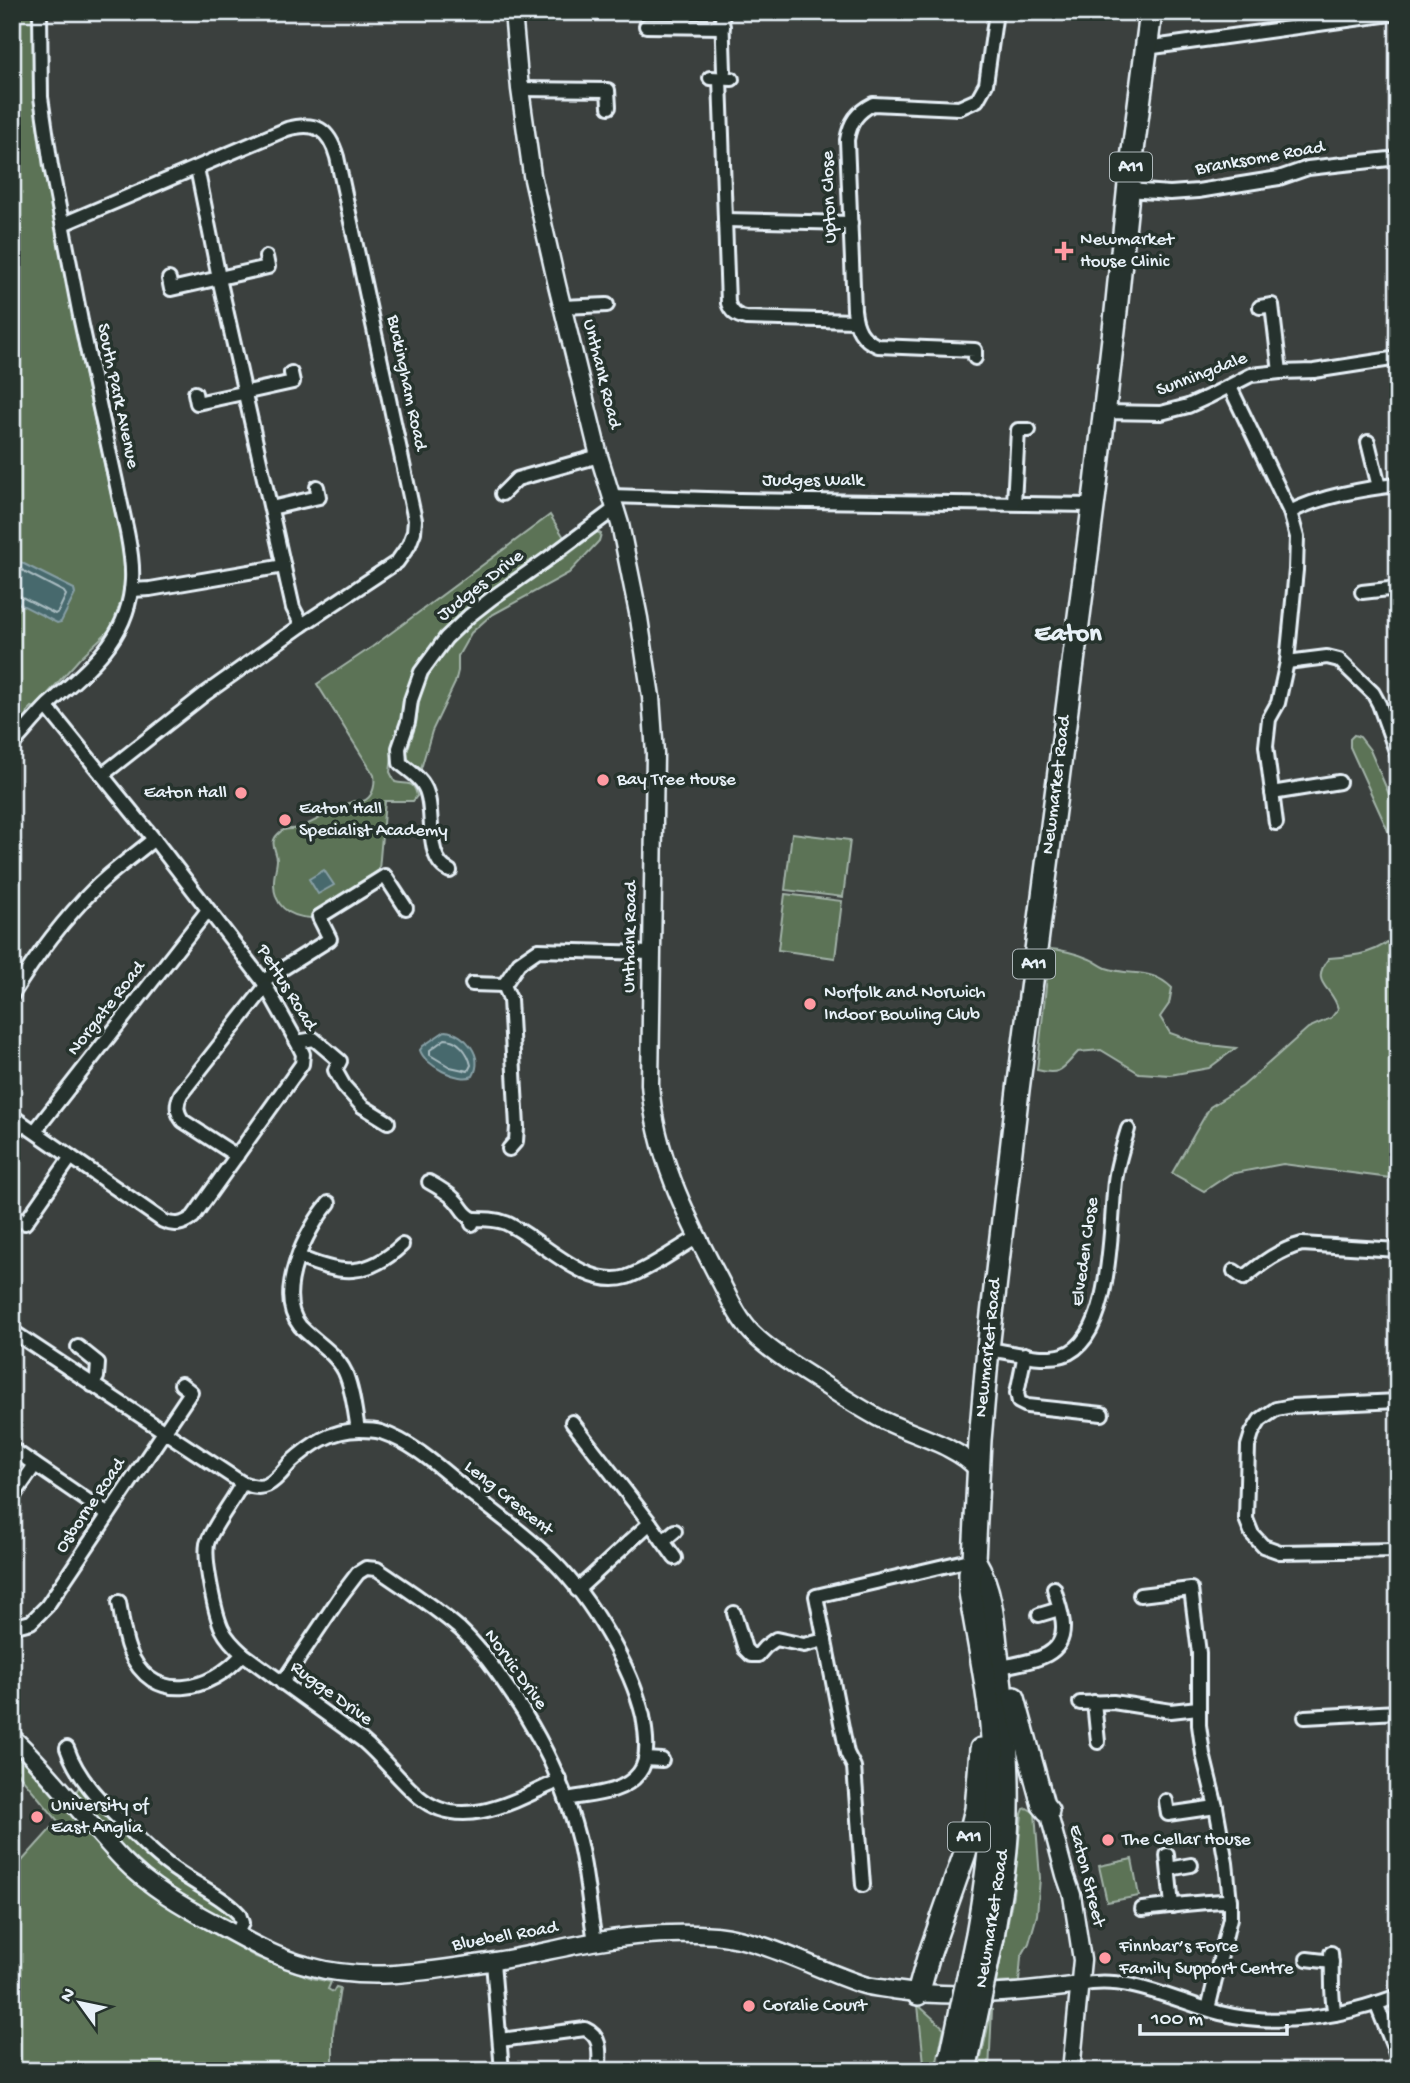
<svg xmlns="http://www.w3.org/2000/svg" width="1410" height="2083" viewBox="0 0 1410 2083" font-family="'Gochi Hand',sans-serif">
	<rect width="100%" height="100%" fill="#3b403e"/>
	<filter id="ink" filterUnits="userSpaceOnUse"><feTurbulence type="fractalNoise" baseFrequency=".0143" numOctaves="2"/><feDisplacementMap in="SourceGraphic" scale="14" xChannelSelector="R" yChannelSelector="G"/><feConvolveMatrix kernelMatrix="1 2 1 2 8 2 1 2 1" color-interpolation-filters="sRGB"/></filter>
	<g filter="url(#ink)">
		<g fill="#5c7357" stroke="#a2b2a8" stroke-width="2">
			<polygon points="12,12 34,12 37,124 66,268 79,349 125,558 124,594 116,624 81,657 35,708 32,707 28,711 27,716 12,734"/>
			<path d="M550,515l15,24 -53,36 -50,38 -21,21 -20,24 -14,37 -4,27 -10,28 -3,22 5,10c13,3 19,-2 22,14l-4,5h-28l-6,69 -68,48c-23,-1 -38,-13 -37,-37 0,-7 3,-15 3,-22 -1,-10 -8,-16 1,-25 6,-7 13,-4 21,-6 18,-7 36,-19 55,-27 16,4 22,-12 20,-26l-57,-91 55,-37z"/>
			<polygon points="597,532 601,534 599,541 569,573 490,616 471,633 458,656 458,671 455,683 432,731 420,772 408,762 407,752 416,724 420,694 425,678 446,648 483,612 507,594 566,556"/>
			<polygon points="1354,735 1360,737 1370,750 1398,815 1398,853 1350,747 1350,739"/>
			<polygon points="792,833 850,840 843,897 785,890"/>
			<polygon points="785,894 842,901 835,958 778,950"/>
			<path d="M1398,932v247l-115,-15 -53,10 -26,17 -32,-18 38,-66 33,-21 65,-58 23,-10 7,-9c-5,-23 -30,-25 -9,-51 26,-2 51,-4 69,-26z"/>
			<path d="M1050,949c13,1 25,4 37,9 7,2 12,7 19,10 26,9 45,-1 66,20l-3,16 -9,13 10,16 31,11 35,4 -27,20 -39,7 -31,-2 -38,-23 -23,2c-16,17 -17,24 -41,18z"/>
			<polygon points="12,1749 103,1851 124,1873 146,1891 186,1918 256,1957 312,1978 331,1982 328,1989 333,1992 336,1987 340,1988 333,2033 333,2071 12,2071 12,1872 58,1821 12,1766"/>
			<polygon points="80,1785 83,1785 114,1822 234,1913 237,1926 229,1923 161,1882 117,1841 76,1792"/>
			<polygon points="1027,1808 1035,1813 1040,1878 1037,1915 1029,1943 1021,1957 1019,1982 996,1983 1013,1895 1022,1814 1024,1809"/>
			<polygon points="1132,1859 1139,1896 1107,1902 1099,1866"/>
			<polygon points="918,2005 944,2028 935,2071 911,2071 913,2064 924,2063"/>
			<polygon points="992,2009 989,2071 978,2071"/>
		</g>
		<g fill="#47696d" stroke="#879fa5" stroke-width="2">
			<polygon points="12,558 74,589 75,594 61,622 57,623 12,600"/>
			<polygon points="324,870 334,885 318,894 309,879"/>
			<path d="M445,1031c21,2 39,25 28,45 -14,7 -49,-11 -53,-26l3,-4z"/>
		</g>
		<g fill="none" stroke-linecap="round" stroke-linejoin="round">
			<g stroke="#a8bbc0" stroke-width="2">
				<polyline points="12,565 64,592 66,595 58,612 55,614 18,595 12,594"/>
				<path d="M445,1039c13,0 23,13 26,26l-3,6 -18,-4 -20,-12v-5z"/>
			</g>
			<defs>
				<g id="street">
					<polyline points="722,12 724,71"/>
					<polyline points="646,26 723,27"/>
					<polyline points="1146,48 1398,13"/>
					<polyline points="710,78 732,79"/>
					<path d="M720,79l8,224c3,9 8,13 18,15l109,3"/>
					<polyline points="520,89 608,90 609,107"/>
					<polyline points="197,168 219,278 293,608 302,625"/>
					<polyline points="1128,190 1170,193 1198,191 1279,178 1308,168 1398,158"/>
					<polyline points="725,220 851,223"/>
					<path d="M63,224l224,-95c29,-8 42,0 50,28l78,363 -1,12 -5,13 -12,17 -95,63 -97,69 -103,81"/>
					<polyline points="169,279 171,289 268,267 266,257"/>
					<polyline points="563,307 607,305"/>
					<polyline points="1260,307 1272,305 1280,372"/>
					<path d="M975,358v-8l-97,-4c-17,-7 -22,-18 -24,-36l-7,-170c3,-18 10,-28 26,-36l86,4 18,-8 9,-16 10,-72"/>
					<polyline points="1230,387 1290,512 1297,537 1296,570 1287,662 1278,703 1269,719 1266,746 1276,823"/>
					<polyline points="195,393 197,403 293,382 291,373"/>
					<polyline points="1103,412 1161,413 1188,406 1210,396 1251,375 1280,372 1314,371 1398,358"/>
					<polyline points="1368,442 1379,487"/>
					<polyline points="502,494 517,479 599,456"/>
					<polyline points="611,496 739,500 1093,505"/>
					<polyline points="1014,503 1018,430 1029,430"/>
					<polyline points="271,508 319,497 317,487"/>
					<path d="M1290,512c28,-15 76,-24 108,-27"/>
					<polyline points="131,590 150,589 284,566"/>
					<polyline points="1362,592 1398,588"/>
					<polyline points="1287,662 1327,657 1339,660 1373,693 1379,704 1398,757"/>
					<path d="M12,745c12,-13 23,-27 36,-40 40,-37 81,-65 84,-125 1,-17 -2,-32 -5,-48l-46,-211 -30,-155 -10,-69 -1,-85"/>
					<polyline points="1272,793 1339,782"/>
					<path d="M450,871c-28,-12 -13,-63 -26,-85 -5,-10 -16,-16 -24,-23l-1,-15 9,-26 3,-22 10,-28 25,-34 23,-22 23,-18 54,-38 70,-52"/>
					<polyline points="263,981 330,939 319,917 385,876 406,908"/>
					<polyline points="472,984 504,985 519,963 538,950 652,953"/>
					<polyline points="504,985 510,999 517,1127 516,1141 509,1149"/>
					<path d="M12,995c24,-39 51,-75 83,-107 18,-18 40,-33 59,-49"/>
					<polyline points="297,1042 314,1039 340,1061 335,1070 344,1086 362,1106 388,1122"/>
					<path d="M12,1116l151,105c12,5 19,4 30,-4l109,-153 1,-10 -6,-12 -34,-61 -109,-142 -107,-132"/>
					<polyline points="35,1131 208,910"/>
					<path d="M237,1156l-54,-35c-7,-9 -7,-17 -2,-27l85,-108"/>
					<path d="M429,1182c9,5 18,10 25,17 8,7 9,16 20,20"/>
					<path d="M329,1203c-23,26 -55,91 -29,123 14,15 36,27 45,46 8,18 10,40 13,58"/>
					<polyline points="13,1215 25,1223 71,1157"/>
					<path d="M472,1224l2,-5c11,0 22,0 32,4 36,16 79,67 121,54 25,-9 48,-27 71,-40"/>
					<path d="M299,1257c41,18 68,21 103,-12"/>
					<path d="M1234,1271l10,7c18,-15 35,-28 58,-34l96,6"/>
					<path d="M12,1331l230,152c8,3 17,6 25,2 9,-4 17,-15 23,-22 21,-19 41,-33 70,-33 7,0 14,0 21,2 33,11 60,37 87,59 29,23 60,45 86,71 37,37 77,104 89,154 3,17 7,43 -4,57 -16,21 -48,21 -73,26"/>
					<polyline points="78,1347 98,1363 97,1377 92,1385"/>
					<path d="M988,1349c21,3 55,12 75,6 50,-15 47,-132 52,-174 2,-17 8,-35 13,-52"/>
					<polyline points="1025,1354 1017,1393 1019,1402 1027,1406 1102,1414"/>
					<polyline points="1398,1401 1292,1406 1276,1409 1260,1420 1252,1433 1248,1446 1246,1519 1252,1534 1263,1546 1280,1552 1398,1550"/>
					<polyline points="572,1422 650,1523 577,1590"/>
					<polyline points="12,1449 107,1514"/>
					<path d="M242,1483c-8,17 -31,45 -35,61 -3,17 8,70 15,85 5,10 13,18 21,25l119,86c21,18 37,40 57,57 43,36 98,3 141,-17"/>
					<polyline points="12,1498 35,1465"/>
					<polyline points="650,1523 675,1558"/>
					<polyline points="663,1541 675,1531"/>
					<polyline points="1140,1595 1191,1589 1199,1653 1199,1725 1203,1754 1216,1807 1226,1863 1230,1901 1230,1918 1208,2009"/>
					<path d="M119,1602c3,15 4,33 10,48 23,56 81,42 114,4"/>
					<polyline points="734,1613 745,1649 751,1655 758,1655 765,1647 776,1639 804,1645 825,1640"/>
					<polyline points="1039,1615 1059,1609"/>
					<polyline points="12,1627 31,1622 47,1606 191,1392 181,1384"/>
					<path d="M1006,1666c24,-5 58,-8 57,-40 0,-12 -6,-26 -9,-38"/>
					<path d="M282,1683l60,-89 16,-21 8,-5 11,1c28,19 57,37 83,60 18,17 33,37 47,58 33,47 58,97 72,154 8,33 10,67 16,100"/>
					<polyline points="1094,1702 1098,1742"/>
					<polyline points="1080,1703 1113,1702 1171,1711 1198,1708"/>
					<polyline points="1305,1717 1398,1712"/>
					<path d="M67,1748c12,35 40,59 65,84 14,14 28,28 45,39 18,13 48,27 62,43l3,9 -6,12"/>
					<polyline points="645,1759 662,1760"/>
					<polyline points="1166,1801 1168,1814 1216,1807"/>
					<polyline points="1167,1855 1172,1906"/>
					<polyline points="1169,1869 1191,1865"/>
					<polyline points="863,1885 854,1767 847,1753 816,1596 974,1559"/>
					<path d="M1142,1909c30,-3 58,-8 88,-8"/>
					<path d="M1331,1953c2,20 -1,41 4,61"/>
					<polyline points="1307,1959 1332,1962"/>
					<polyline points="493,1962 502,2071"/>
					<path d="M1080,1985c47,-11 95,16 140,28 60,15 121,4 178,-17"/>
					<polyline points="1376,2003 1398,2058"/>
					<path d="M500,2040l85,-11c18,8 14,25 14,42"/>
				</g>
				<g id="secondary">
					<path d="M513,12l7,77 12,86 25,110 42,171 21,68 19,94 12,79 4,57 -5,330c5,69 35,130 66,189 11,20 20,43 36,60 17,17 39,31 60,44 20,13 41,27 63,39 30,17 81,28 102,53"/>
					<path d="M12,1737c40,37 72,82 110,122 27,28 62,48 96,66 29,16 59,33 91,41 59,17 120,5 180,-4 35,-5 69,-14 103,-20 39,-7 84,-10 123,-7 54,6 99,34 149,50 10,3 20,3 29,5 62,9 125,3 187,-5"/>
					<polyline points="1048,1811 1065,1875 1072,1895 1082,1960 1071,2071"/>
				</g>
				<g id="highway">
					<path d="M975,1561c16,26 19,63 22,93 9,71 16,143 7,214 -3,23 -8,46 -11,69"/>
					<polyline points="1014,1698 1043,1805 1048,1811"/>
					<path d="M977,1934c12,-69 21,-138 14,-209 -4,-44 -14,-88 -21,-133v-19l4,-14 6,-119 8,-91 30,-259 78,-606 19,-163 15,-147 21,-162"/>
					<polyline points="918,1994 928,1958 965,1853 976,1809 981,1749"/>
				</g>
			</defs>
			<use href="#street" stroke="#e8f1f8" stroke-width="18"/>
			<use href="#secondary" stroke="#e8f1f8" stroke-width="21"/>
			<use href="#highway" stroke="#e8f1f8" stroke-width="26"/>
			<use href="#street" stroke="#26332d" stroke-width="12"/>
			<use href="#secondary" stroke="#26332d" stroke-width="16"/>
			<use href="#highway" stroke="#26332d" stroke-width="21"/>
			<defs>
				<g id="highway-bridge">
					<polyline points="951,2057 977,1934"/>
					<polyline points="967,2061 993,1937"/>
				</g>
			</defs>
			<use href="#highway-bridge" stroke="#e8f1f8" stroke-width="26" stroke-linecap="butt"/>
			<use href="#highway-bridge" stroke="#26332d" stroke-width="21"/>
		</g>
	</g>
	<g fill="#ff9aa2" stroke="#26332d" stroke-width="2.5">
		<path d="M1060.5 240.5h7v7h7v7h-7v7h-7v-7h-7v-7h7z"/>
		<circle cx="603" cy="780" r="7"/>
		<circle cx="241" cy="793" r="7"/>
		<circle cx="285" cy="820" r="7"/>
		<circle cx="810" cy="1004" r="7"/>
		<circle cx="37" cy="1817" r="7"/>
		<circle cx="1108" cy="1840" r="7"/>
		<circle cx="1105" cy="1958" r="7"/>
		<circle cx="749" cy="2006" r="7"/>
	</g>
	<g text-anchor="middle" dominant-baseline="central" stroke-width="7" stroke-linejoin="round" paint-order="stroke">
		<g fill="#26332d" stroke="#aeb8bb" stroke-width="2">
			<rect x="1110" y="152.5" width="42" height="29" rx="5"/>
			<rect x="1013" y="949.5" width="42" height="29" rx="5"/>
			<rect x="948" y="1822.5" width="42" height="29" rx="5"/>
		</g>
		<g font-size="18" font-weight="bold" fill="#e8f1f8">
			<text x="1131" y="167">A11</text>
			<text x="1034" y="964">A11</text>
			<text x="969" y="1837">A11</text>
		</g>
		<g font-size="19" fill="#e8f1f8" stroke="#26332d">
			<text transform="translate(1260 159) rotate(-10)">Branksome Road</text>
			<text transform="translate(830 197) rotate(-92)">Upton Close</text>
			<text transform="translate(601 374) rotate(76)">Unthank Road</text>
			<text transform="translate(1202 375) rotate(-21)">Sunningdale</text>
			<text transform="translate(406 383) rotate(78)">Buckingham Road</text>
			<text transform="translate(117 396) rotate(78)">South Park Avenue</text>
			<text x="813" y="481">Judges Walk</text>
			<text transform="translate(481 586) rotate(-38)">Judges Drive</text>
			<text transform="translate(1057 785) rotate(-83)">Newmarket Road</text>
			<text transform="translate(631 937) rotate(-89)">Unthank Road</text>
			<text transform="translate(286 988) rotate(58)">Pettus Road</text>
			<text transform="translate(107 1009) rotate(-52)">Norgate Road</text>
			<text transform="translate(1086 1252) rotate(-82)">Elveden Close</text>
			<text transform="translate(989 1348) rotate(-84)">Newmarket Road</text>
			<text transform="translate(508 1499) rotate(39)">Leng Crescent</text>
			<text transform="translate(91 1506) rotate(-56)">Osborne Road</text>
			<text transform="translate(515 1670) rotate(54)">Norvic Drive</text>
			<text transform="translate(331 1694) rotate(36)">Rugge Drive</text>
			<text transform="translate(1086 1876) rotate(76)">Eaton Street</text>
			<text transform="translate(993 1919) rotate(-81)">Newmarket Road</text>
			<text transform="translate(505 1937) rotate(-10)">Bluebell Road</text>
		</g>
		<g font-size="19" fill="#e8f1f8" stroke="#26332d" text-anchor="start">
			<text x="1080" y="240">Newmarket<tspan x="1080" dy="22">House Clinic</tspan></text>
			<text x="617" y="780">Bay Tree House</text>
			<text x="227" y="793" text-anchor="end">Eaton Hall</text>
			<text x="299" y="809">Eaton Hall<tspan x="299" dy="22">Specialist Academy</tspan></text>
			<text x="824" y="993">Norfolk and Norwich<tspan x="824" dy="22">Indoor Bowling Club</tspan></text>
			<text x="51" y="1806">University of<tspan x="51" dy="22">East Anglia</tspan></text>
			<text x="1122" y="1840">The Cellar House</text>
			<text x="1119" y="1947">Finnbar’s Force<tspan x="1119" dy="22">Family Support Centre</tspan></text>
			<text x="763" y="2006">Coralie Court</text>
		</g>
		<g font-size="26" font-weight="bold" fill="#e8f1f8" stroke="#26332d">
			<text x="1068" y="635">Eaton</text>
		</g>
	</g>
	<rect width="1410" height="2083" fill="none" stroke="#26332d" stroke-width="42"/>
	<rect x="21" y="21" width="1368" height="2041" fill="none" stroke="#e8f1f8" stroke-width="2.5" filter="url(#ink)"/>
	<g transform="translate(80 2003) rotate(303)" stroke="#26332d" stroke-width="5" paint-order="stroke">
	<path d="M0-5L12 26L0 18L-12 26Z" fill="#e8f1f8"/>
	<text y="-10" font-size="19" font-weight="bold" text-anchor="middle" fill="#e8f1f8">N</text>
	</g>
	<path d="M1140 2024v10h147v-10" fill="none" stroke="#e8f1f8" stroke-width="3.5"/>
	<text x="1151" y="2024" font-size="21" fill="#e8f1f8" stroke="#26332d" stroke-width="5" paint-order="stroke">100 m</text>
</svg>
